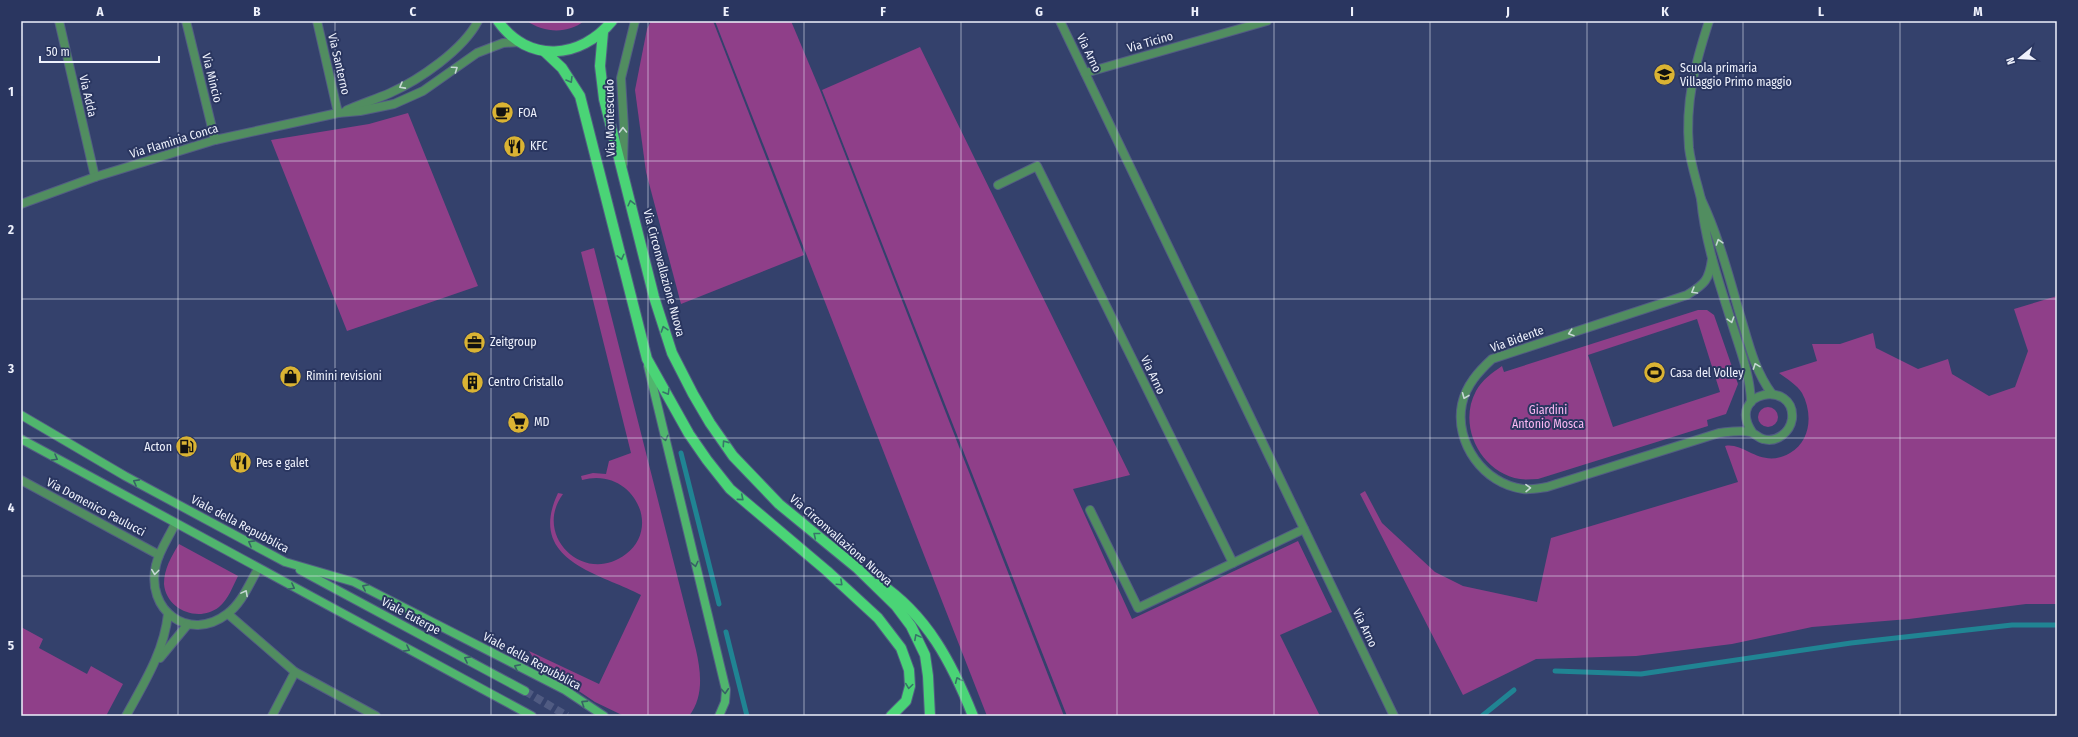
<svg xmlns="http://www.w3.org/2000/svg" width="2078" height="737" viewBox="0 0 2078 737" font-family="'Fira Sans Condensed',sans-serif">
	<rect width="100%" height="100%" fill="#34416c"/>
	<g fill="#8f3f89" fill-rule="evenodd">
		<path d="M527,21h57c-16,13 -40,12 -57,0z"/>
		<polygon points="651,21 713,21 804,255 681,304 646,172 635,90 647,29"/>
		<polygon points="715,21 791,21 820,90 1064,716 987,716"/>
		<polygon points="920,47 1130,475 1073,489 1132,619 1298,541 1332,612 1280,635 1320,716 1067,716 822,90"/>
		<polygon points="408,113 478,286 347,331 271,140 369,124"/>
		<path d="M594,248l102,402c5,22 8,47 -7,66h-65l-29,-14 -59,-40 -7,-11 70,33 42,-89c-42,-22 -115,-34 -83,-102l5,1c-31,42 22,92 63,60 37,-28 5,-88 -44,-74l-1,-4 12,-3 13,1 3,-13 22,-8 -50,-201z"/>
		<path d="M2057,296v308h-31l-117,15 -97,8 -80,17 -96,12 -100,3 -73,36 -103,-201 5,-3 17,32 53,49 28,14 74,16 14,-64 187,-56 -13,-36c20,-4 36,24 65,7 21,-12 23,-40 12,-60 -5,-8 -15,-14 -23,-20l38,-12 -5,-17h28l33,-11 3,15 42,21 30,-10 4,15 37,22 26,-9 13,-36 -14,-42z"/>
		<path d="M1698,310h9l7,5 24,69 -12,30 -19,6 1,6 -170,53c-6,0 -12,1 -18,0 -39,-6 -63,-53 -44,-88 6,-11 16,-18 26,-25l2,6zM1697,319l23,73 -107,35 -25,-72z"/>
		<circle cx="1768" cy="417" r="10"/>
		<path d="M179,544l59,32c-5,10 -10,24 -19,31 -20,16 -53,3 -55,-23 0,-15 7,-27 15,-40z"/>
		<polygon points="21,627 43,639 39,648 87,674 91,666 123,684 106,716 21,716"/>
	</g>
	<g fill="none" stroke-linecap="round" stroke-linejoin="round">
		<g stroke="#208493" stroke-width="5">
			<polyline points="681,453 719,604"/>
			<polyline points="726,632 747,716"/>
			<polyline points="1555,671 1641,674 1851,643 2012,625 2057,625"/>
			<polyline points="1482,716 1514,690"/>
		</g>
		<polyline stroke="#505b82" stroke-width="8" stroke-dasharray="8 4" stroke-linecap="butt" points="525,691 567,716"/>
		<defs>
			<g id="minor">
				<polyline points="59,21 95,177"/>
				<polyline points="186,21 215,140"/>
				<polyline points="317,21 338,113"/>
				<polyline points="1060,21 1394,716"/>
				<polyline points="1085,73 1267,21"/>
				<polyline points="998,185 1037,166 1233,563 1304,529"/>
				<path d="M1701,199c-4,-17 -10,-34 -12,-51 -4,-46 6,-84 20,-127"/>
				<path d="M1712,259c-3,21 -7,25 -25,36l-195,64c-13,12 -26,26 -30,45 -8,39 22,80 61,85 7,1 17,-1 24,-2l172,-54c10,-1 20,-3 31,-1 5,1 8,6 13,7 14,4 27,-7 29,-20 4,-40 -67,-28 -40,13"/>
				<path d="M1751,402c-1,-27 -10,-50 -18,-75 -13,-42 -28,-84 -32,-128 18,38 28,78 40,119 8,27 14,53 31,76"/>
				<polyline points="21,480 159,555"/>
				<polyline points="1090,510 1138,608 1233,563"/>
				<path d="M175,524c-6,13 -16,27 -19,41 -11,45 33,78 71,49 15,-11 22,-30 31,-45"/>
				<polyline points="228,614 295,672 272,716"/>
				<polyline points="160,658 188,624"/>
				<polyline points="295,672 376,716"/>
				<path d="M126,716c18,-33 38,-64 42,-102"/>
			</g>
			<g id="tertiary">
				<path d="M347,110c14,-6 29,-11 43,-17 29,-13 73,-43 88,-72"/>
				<polyline points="623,164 624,128 621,78 635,21"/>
				<polyline points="21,204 95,177 215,140 338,113 360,111 394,104 423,91 477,53 503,43 520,42"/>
			</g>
			<g id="secondary">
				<polyline points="648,366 726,690 725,702 719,716"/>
				<polyline points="21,415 125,476 285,562 354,582 565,690 604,716"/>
				<polyline points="21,439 532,716"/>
				<polyline points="300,570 525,691"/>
			</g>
			<g id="primary">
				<path d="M498,21c30,43 83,38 114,0"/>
				<polyline points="603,32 600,66 604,99 654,297 672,353 693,394 710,423 733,456 779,504 857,568 896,606 911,626 925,655 928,676 930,716"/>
				<polyline points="544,51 562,68 580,96 647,359 689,434 707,460 730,489 827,571 878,618 901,648 909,670 910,686 906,701 891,716"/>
				<path d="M879,583c48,32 73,80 94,133"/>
			</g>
		</defs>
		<use href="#minor" stroke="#525d83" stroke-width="10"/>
		<use href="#tertiary" stroke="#525d83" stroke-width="10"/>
		<use href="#secondary" stroke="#525d83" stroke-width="10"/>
		<use href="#primary" stroke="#525d83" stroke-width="12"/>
		<use href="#minor" stroke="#518d60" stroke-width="8"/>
		<use href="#tertiary" stroke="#518d60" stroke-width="8"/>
		<use href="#secondary" stroke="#50b56d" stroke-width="8"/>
		<use href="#primary" stroke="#4ad476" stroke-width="10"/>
	</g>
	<defs><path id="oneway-chevron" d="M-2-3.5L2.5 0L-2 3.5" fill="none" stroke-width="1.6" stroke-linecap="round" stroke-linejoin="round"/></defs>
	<g stroke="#c7d8d5">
		<use href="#oneway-chevron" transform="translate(455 69) rotate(-35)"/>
		<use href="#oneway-chevron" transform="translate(402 86) rotate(151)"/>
		<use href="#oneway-chevron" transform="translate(623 130) rotate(-91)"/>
		<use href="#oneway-chevron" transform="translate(1719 242) rotate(-108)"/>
		<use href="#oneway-chevron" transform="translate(1694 291) rotate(150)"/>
		<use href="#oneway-chevron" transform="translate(1731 320) rotate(73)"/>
		<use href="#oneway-chevron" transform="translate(1571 333) rotate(162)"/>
		<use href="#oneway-chevron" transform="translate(1756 366) rotate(-110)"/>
		<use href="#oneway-chevron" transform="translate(1465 396) rotate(112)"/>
		<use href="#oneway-chevron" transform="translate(1528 488) rotate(-1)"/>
		<use href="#oneway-chevron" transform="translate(155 572) rotate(97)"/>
		<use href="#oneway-chevron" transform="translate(245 593) rotate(-62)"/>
	</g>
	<g stroke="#377569">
		<use href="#oneway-chevron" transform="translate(570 80) rotate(59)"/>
		<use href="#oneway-chevron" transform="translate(631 203) rotate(-104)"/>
		<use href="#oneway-chevron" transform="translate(621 257) rotate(76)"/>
		<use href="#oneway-chevron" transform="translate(664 329) rotate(-108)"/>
		<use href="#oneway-chevron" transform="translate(667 392) rotate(60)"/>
		<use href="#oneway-chevron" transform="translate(725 443) rotate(-125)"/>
		<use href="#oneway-chevron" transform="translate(741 498) rotate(40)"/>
		<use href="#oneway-chevron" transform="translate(816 535) rotate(-141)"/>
		<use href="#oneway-chevron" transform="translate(840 583) rotate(43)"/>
		<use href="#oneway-chevron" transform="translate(917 637) rotate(-118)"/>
		<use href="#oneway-chevron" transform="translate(958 680) rotate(-113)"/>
		<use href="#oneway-chevron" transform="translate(909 686) rotate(98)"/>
	</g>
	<g stroke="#376265">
		<use href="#oneway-chevron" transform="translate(665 438) rotate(77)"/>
		<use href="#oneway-chevron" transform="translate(55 458) rotate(29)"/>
		<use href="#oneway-chevron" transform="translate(136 482) rotate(-152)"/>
		<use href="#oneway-chevron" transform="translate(251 543) rotate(-151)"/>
		<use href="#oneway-chevron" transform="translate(695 564) rotate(77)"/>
		<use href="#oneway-chevron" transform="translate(292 587) rotate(28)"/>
		<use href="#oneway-chevron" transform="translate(365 587) rotate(-153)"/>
		<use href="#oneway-chevron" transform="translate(407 649) rotate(28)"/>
		<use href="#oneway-chevron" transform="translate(467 659) rotate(-152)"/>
		<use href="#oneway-chevron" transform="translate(517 667) rotate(-153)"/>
		<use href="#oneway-chevron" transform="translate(725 691) rotate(86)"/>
		<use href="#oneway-chevron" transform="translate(584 703) rotate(-147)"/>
	</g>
	<path fill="none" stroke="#eef1fc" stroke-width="1" stroke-opacity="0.55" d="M178,21v695M335,21v695M491,21v695M648,21v695M804,21v695M961,21v695M1117,21v695M1274,21v695M1430,21v695M1587,21v695M1743,21v695M1900,21v695M21,161h2036M21,299h2036M21,438h2036M21,576h2036"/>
	<defs>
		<symbol id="school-disc" viewBox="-11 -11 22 22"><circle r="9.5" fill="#dab333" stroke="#2a3660"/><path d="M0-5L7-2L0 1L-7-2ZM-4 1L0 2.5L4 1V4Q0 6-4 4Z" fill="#111"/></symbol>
		<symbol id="cafe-disc" viewBox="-11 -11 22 22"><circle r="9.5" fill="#dab333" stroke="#2a3660"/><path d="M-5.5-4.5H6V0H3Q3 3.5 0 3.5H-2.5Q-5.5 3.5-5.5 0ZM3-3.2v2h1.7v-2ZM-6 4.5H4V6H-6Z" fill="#111"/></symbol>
		<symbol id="restaurant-disc" viewBox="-11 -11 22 22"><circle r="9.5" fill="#dab333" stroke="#2a3660"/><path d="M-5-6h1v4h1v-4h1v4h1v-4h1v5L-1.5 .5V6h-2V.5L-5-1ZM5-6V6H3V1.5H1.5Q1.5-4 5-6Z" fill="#111"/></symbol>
		<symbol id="office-disc" viewBox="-11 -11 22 22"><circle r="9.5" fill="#dab333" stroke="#2a3660"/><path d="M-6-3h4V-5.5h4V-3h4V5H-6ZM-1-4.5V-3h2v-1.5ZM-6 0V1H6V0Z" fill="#111"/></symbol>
		<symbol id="stadium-disc" viewBox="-11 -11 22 22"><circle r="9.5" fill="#dab333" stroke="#2a3660"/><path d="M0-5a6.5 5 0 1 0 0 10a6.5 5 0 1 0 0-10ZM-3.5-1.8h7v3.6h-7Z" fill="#111"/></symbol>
		<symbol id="shop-disc" viewBox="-11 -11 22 22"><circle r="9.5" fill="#dab333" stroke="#2a3660"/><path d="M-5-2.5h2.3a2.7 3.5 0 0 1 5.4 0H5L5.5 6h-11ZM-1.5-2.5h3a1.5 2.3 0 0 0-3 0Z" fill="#111"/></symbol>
		<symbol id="building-disc" viewBox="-11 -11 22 22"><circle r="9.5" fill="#dab333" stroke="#2a3660"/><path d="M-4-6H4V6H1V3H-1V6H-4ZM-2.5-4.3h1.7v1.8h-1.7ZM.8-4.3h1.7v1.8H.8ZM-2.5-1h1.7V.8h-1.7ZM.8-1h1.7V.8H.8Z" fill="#111"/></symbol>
		<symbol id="supermarket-disc" viewBox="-11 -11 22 22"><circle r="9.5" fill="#dab333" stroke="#2a3660"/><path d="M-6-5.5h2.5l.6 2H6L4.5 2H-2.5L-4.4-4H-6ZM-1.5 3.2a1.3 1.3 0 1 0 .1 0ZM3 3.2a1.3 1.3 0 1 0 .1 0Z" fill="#111"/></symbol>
		<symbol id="fuel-disc" viewBox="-11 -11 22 22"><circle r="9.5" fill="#dab333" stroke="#2a3660"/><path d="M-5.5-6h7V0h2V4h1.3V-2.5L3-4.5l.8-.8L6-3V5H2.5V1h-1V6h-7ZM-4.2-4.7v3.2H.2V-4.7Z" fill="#111"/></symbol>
	</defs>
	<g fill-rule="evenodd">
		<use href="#school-disc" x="1652" y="62" width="25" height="25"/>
		<use href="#cafe-disc" x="490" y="100" width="25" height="25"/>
		<use href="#restaurant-disc" x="502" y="134" width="25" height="25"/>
		<use href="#office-disc" x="462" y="330" width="25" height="25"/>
		<use href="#stadium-disc" x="1642" y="360" width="25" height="25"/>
		<use href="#shop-disc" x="278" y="364" width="25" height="25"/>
		<use href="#building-disc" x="460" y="370" width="25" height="25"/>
		<use href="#supermarket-disc" x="506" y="410" width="25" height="25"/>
		<use href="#fuel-disc" x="174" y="434" width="25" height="25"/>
		<use href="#restaurant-disc" x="228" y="450" width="25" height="25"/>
	</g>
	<g text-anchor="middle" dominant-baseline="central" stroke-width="4" stroke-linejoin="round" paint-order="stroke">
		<g font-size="12" fill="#eef1fc" stroke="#2a3660">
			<text transform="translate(1150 42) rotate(-16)">Via Ticino</text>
			<text transform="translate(1089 53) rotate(64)">Via Arno</text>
			<text transform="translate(339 64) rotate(77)">Via Santerno</text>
			<text transform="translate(212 78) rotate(76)">Via Mincio</text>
			<text transform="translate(88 96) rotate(77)">Via Adda</text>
			<text transform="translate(610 118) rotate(-91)">Via Montescudo</text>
			<text transform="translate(174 141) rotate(-17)">Via Flaminia Conca</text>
			<text transform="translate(664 273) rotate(75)">Via Circonvallazione Nuova</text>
			<text transform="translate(1517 339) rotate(-20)">Via Bidente</text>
			<text transform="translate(1153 375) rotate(64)">Via Arno</text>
			<text transform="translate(96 507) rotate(28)">Via Domenico Paulucci</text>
			<text transform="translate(240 524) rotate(28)">Viale della Repubblica</text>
			<text transform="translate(841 540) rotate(41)">Via Circonvallazione Nuova</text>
			<text transform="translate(411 616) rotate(28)">Viale Euterpe</text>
			<text transform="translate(1365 628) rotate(64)">Via Arno</text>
			<text transform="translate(532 661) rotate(28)">Viale della Repubblica</text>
		</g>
		<g font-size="12" fill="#eef1fc" stroke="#2a3660" text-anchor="start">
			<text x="1680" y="68">Scuola primaria<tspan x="1680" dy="14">Villaggio Primo maggio</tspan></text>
			<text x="518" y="113">FOA</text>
			<text x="530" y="146">KFC</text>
			<text x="490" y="342">Zeitgroup</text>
			<text x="1670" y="373">Casa del Volley</text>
			<text x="306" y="376">Rimini revisioni</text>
			<text x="488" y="382">Centro Cristallo</text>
			<text x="534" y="422">MD</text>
			<text x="172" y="447" text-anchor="end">Acton</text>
			<text x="256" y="463">Pes e galet</text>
		</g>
		<g font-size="12" fill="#fab8f3" stroke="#2a3660">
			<text x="1548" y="410">Giardini<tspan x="1548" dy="14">Antonio Mosca</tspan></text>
		</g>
	</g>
	<rect width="2078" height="737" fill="none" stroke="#2a3660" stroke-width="44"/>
	<g transform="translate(2020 58) rotate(252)" stroke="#2a3660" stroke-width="3" paint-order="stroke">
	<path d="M0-3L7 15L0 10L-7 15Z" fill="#eef1fc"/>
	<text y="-6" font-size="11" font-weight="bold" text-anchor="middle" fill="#eef1fc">N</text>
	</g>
	<path d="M40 56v6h119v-6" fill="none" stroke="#eef1fc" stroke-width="2"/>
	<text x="46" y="56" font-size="12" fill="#eef1fc" stroke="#2a3660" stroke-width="3" paint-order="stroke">50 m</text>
	<rect x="22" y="22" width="2034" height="693" fill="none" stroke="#eef1fc" stroke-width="1.5"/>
	<g font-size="13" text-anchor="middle" font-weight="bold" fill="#eef1fc">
		<text x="100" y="16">A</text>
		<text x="257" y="16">B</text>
		<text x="413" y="16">C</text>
		<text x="570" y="16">D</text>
		<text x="726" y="16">E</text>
		<text x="883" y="16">F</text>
		<text x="1039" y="16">G</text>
		<text x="1195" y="16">H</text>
		<text x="1352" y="16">I</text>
		<text x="1508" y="16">J</text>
		<text x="1665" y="16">K</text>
		<text x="1821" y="16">L</text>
		<text x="1978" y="16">M</text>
		<text x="11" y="96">1</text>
		<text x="11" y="234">2</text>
		<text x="11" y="373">3</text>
		<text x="11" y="512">4</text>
		<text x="11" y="650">5</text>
	</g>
</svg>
